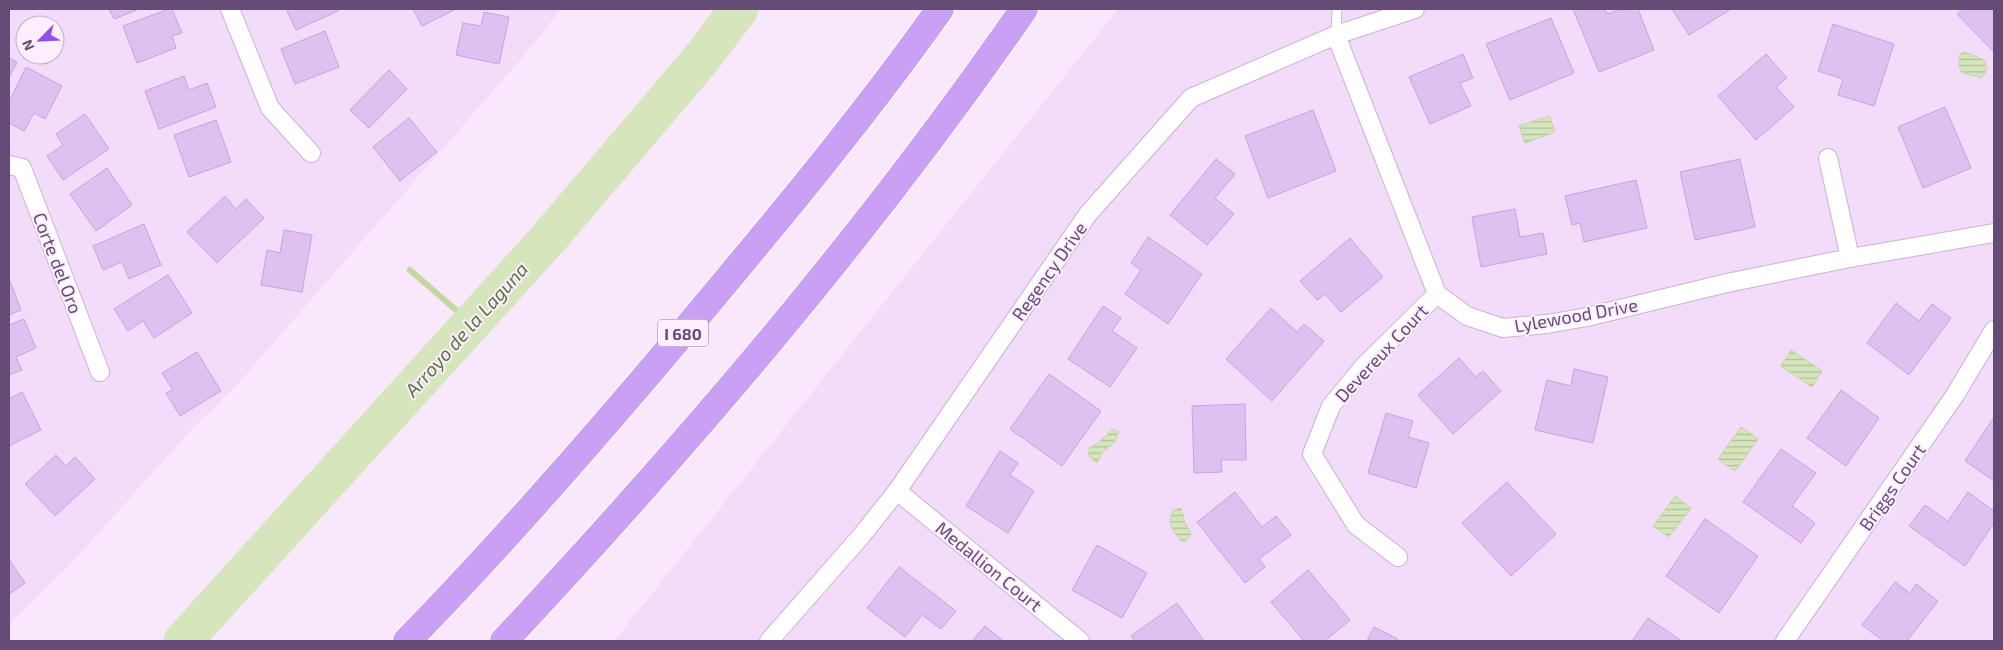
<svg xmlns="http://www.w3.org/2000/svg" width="2003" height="650" viewBox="0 0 2003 650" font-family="'Exo 2',sans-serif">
	<defs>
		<pattern id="water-rules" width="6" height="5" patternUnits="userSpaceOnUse" patternTransform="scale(1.25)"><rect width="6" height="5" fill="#d6e6bc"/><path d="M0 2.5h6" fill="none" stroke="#b1bd9d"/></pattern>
	</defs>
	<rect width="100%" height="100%" fill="#f9e8fc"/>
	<g fill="#f3dcf9" fill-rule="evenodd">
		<path d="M9,9h552l-40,50 -285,327 -44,43 -124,138 -59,57zM25,25h30v30h-30z"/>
		<polygon points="1118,9 1994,9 1994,641 614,641"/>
	</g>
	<g fill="url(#water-rules)" stroke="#c3d7a2">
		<polygon points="1965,52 1984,60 1987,70 1981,78 1961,72 1959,63 1960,54"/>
		<polygon points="1549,116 1555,132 1525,143 1519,126"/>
		<polygon points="1791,350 1822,371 1812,387 1781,366"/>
		<polygon points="1741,427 1758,439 1735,471 1718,459"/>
		<polygon points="1113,429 1119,432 1114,443 1103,451 1097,463 1089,456 1089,448 1098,443"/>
		<polygon points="1675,496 1691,508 1669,537 1653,526"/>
		<path d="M1181,508l4,15 6,11 -5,7h-5c-9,-13 -14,-15 -8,-31z"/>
	</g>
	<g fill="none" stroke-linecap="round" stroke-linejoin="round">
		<polyline stroke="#c3d7a2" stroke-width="6" points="410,270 471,323"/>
		<polyline stroke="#d6e6bc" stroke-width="39" points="183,641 547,240 702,58 739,9"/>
	</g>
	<g fill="#dfc0f1" stroke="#caa0e3">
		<polygon points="109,9 139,9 114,19"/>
		<polygon points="169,9 172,9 182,33 172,36 176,48 137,63 123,26"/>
		<polygon points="286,9 337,9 338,11 296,30"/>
		<polygon points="413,9 456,9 422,26"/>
		<polygon points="1573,9 1605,9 1607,14 1621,9 1638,9 1654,50 1599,72"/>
		<polygon points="1672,9 1731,9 1689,35"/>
		<polygon points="1963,9 1994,9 1994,52 1957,14"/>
		<polygon points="484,12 509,17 499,64 456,55 463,23 481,26"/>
		<polygon points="1551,18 1574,73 1510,100 1486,44"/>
		<polygon points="1833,24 1894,44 1874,106 1838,95 1843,79 1818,71"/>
		<polygon points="325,31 339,67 295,84 281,49"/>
		<polygon points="1463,54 1473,78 1460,83 1471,106 1430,124 1409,77"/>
		<polygon points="1766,54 1787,78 1776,87 1794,107 1756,140 1718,96"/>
		<polygon points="9,58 17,62 9,78"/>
		<polygon points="26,67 62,86 45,119 34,113 24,131 9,123 9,102"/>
		<polygon points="389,70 407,89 369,128 350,110"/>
		<polygon points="184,76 189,90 207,83 216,107 159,129 145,91"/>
		<polygon points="1945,107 1971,168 1923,188 1898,127"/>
		<polygon points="1313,110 1336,171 1268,198 1245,136"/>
		<polygon points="85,114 109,149 63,180 47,156 63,145 56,134"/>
		<polygon points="409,118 437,152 400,181 373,147"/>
		<polygon points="216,120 231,162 189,177 174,135"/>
		<polygon points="1216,159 1235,174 1215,198 1234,214 1207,245 1170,215"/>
		<polygon points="1740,159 1755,227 1695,240 1680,172"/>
		<polygon points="107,168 132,205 96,231 70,194"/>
		<polygon points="1636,180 1647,228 1584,242 1580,223 1572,225 1565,196"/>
		<polygon points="225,196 236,209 246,199 264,218 217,263 187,232"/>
		<polygon points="1515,209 1520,237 1543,233 1547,254 1481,267 1472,217"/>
		<polygon points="144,224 161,265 129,279 122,262 103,270 93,246"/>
		<polygon points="284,230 312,235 302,292 261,285 267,250 280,253"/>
		<polygon points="1148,237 1202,274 1168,324 1125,294 1141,270 1131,263"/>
		<polygon points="1350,238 1383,277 1341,312 1325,294 1317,300 1300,281"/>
		<polygon points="168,275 192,313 154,338 143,321 128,331 114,309"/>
		<polygon points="9,279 21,310 9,315"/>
		<polygon points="1896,303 1919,321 1932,304 1951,318 1909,375 1867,343"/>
		<polygon points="1103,306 1121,318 1112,331 1137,348 1110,387 1068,359"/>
		<polygon points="1271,308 1297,332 1304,324 1324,341 1272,401 1226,359"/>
		<polygon points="24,319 36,348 16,357 22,370 9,375 9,325"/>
		<polygon points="197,352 221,391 180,416 166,393 173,390 162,373"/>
		<polygon points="1459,358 1476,377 1483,371 1501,391 1453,434 1418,395"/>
		<polygon points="1574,369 1608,377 1593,443 1535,430 1547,380 1571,386"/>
		<polygon points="1049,374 1101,411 1062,466 1010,429"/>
		<polygon points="1841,390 1879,418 1846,466 1807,438"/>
		<polygon points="22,392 41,430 9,446 9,399"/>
		<polygon points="1245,404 1246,460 1221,460 1222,472 1194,473 1192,406"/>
		<polygon points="1386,413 1413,421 1408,437 1429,443 1416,488 1368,473"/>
		<polygon points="1994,417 1994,481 1965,461"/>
		<polygon points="1781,449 1816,473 1792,506 1815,523 1801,543 1743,502"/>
		<polygon points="1000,451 1018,463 1010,475 1034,491 1008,533 966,506"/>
		<polygon points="56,455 66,466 75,457 95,479 55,516 25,484"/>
		<polygon points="1507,482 1556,534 1511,576 1462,523"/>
		<polygon points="1235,492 1262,527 1276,516 1291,535 1259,559 1265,567 1245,583 1197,522"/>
		<polygon points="1968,492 1994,511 1994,523 1965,566 1909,526 1925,505 1948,521"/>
		<polygon points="1705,519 1758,556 1719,613 1666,576"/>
		<polygon points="1097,545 1147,573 1122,618 1072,590"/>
		<polygon points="9,559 25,583 9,594"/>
		<polygon points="899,567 956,611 941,629 922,615 905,637 867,608"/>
		<polygon points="1308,570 1350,620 1325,641 1304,641 1271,602"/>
		<polygon points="1895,582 1910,593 1916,584 1938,601 1907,641 1883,641 1862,625"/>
		<polygon points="1177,603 1204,641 1135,641 1131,636"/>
		<polygon points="1648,618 1682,641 1632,641"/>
		<polygon points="985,626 1003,641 972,641"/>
		<polygon points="1374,627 1398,639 1397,641 1367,641"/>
	</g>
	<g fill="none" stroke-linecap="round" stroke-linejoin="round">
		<defs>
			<polyline id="service" points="1336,35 1337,9"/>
			<g id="minor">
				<polyline points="230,9 270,108 311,153"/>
				<polyline points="1336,35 1437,294 1467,316 1503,328 1547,324 1587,317 1727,283 1850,258 1994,233"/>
				<polyline points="1828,158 1850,258"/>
				<polyline points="9,165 22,168 100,372"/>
				<polyline points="897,491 1080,641"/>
				<polyline points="1398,557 1356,525 1312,454 1331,406 1364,366 1437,294"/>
				<polyline points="769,641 862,535 897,491 1088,214 1191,98 1336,35 1415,9"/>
				<polyline points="1785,641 1955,395 1994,330"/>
			</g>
			<g id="motorway">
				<path d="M407,641c98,-100 190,-206 280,-313 87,-104 175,-209 253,-319"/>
				<path d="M504,641c186,-199 365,-408 520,-632"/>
			</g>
		</defs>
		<use href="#service" stroke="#c9b3d3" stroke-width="11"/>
		<use href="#minor" stroke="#c9b3d3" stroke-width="20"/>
		<use href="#motorway" stroke="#fff" stroke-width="30"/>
		<use href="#service" stroke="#fff" stroke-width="9"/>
		<use href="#minor" stroke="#fff" stroke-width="18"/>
		<use href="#motorway" stroke="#caa0f5" stroke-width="28"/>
	</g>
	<g text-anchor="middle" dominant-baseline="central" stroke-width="4" stroke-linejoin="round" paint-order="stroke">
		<rect fill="#fceeff" stroke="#927d9f" stroke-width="1" x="658" y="319.5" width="50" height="27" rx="4"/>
		<g font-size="16" font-weight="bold" fill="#654c76">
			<text x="683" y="333">I 680</text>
		</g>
		<g font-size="18" fill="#654c76" stroke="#fceeff">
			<text transform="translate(58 263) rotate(69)">Corte del Oro</text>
			<text transform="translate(1049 271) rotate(-55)">Regency Drive</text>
			<text transform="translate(1576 315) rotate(-10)">Lylewood Drive</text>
			<text transform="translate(1381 353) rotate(-47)">Devereux Court</text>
			<text transform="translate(1892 487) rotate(-55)">Briggs Court</text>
			<text transform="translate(989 566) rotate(39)">Medallion Court</text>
		</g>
		<g font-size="19" font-style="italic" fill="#5d743c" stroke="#fceeff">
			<text transform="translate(466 329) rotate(-48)">Arroyo de la Laguna</text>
		</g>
	</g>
	<rect width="2003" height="650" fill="none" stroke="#654c76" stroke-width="20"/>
	<g transform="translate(40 40) rotate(246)"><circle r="24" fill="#fceeff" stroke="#c0adc8"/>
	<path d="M0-4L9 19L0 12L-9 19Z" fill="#934fe3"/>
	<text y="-8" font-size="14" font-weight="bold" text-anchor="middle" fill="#654c76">N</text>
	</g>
</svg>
